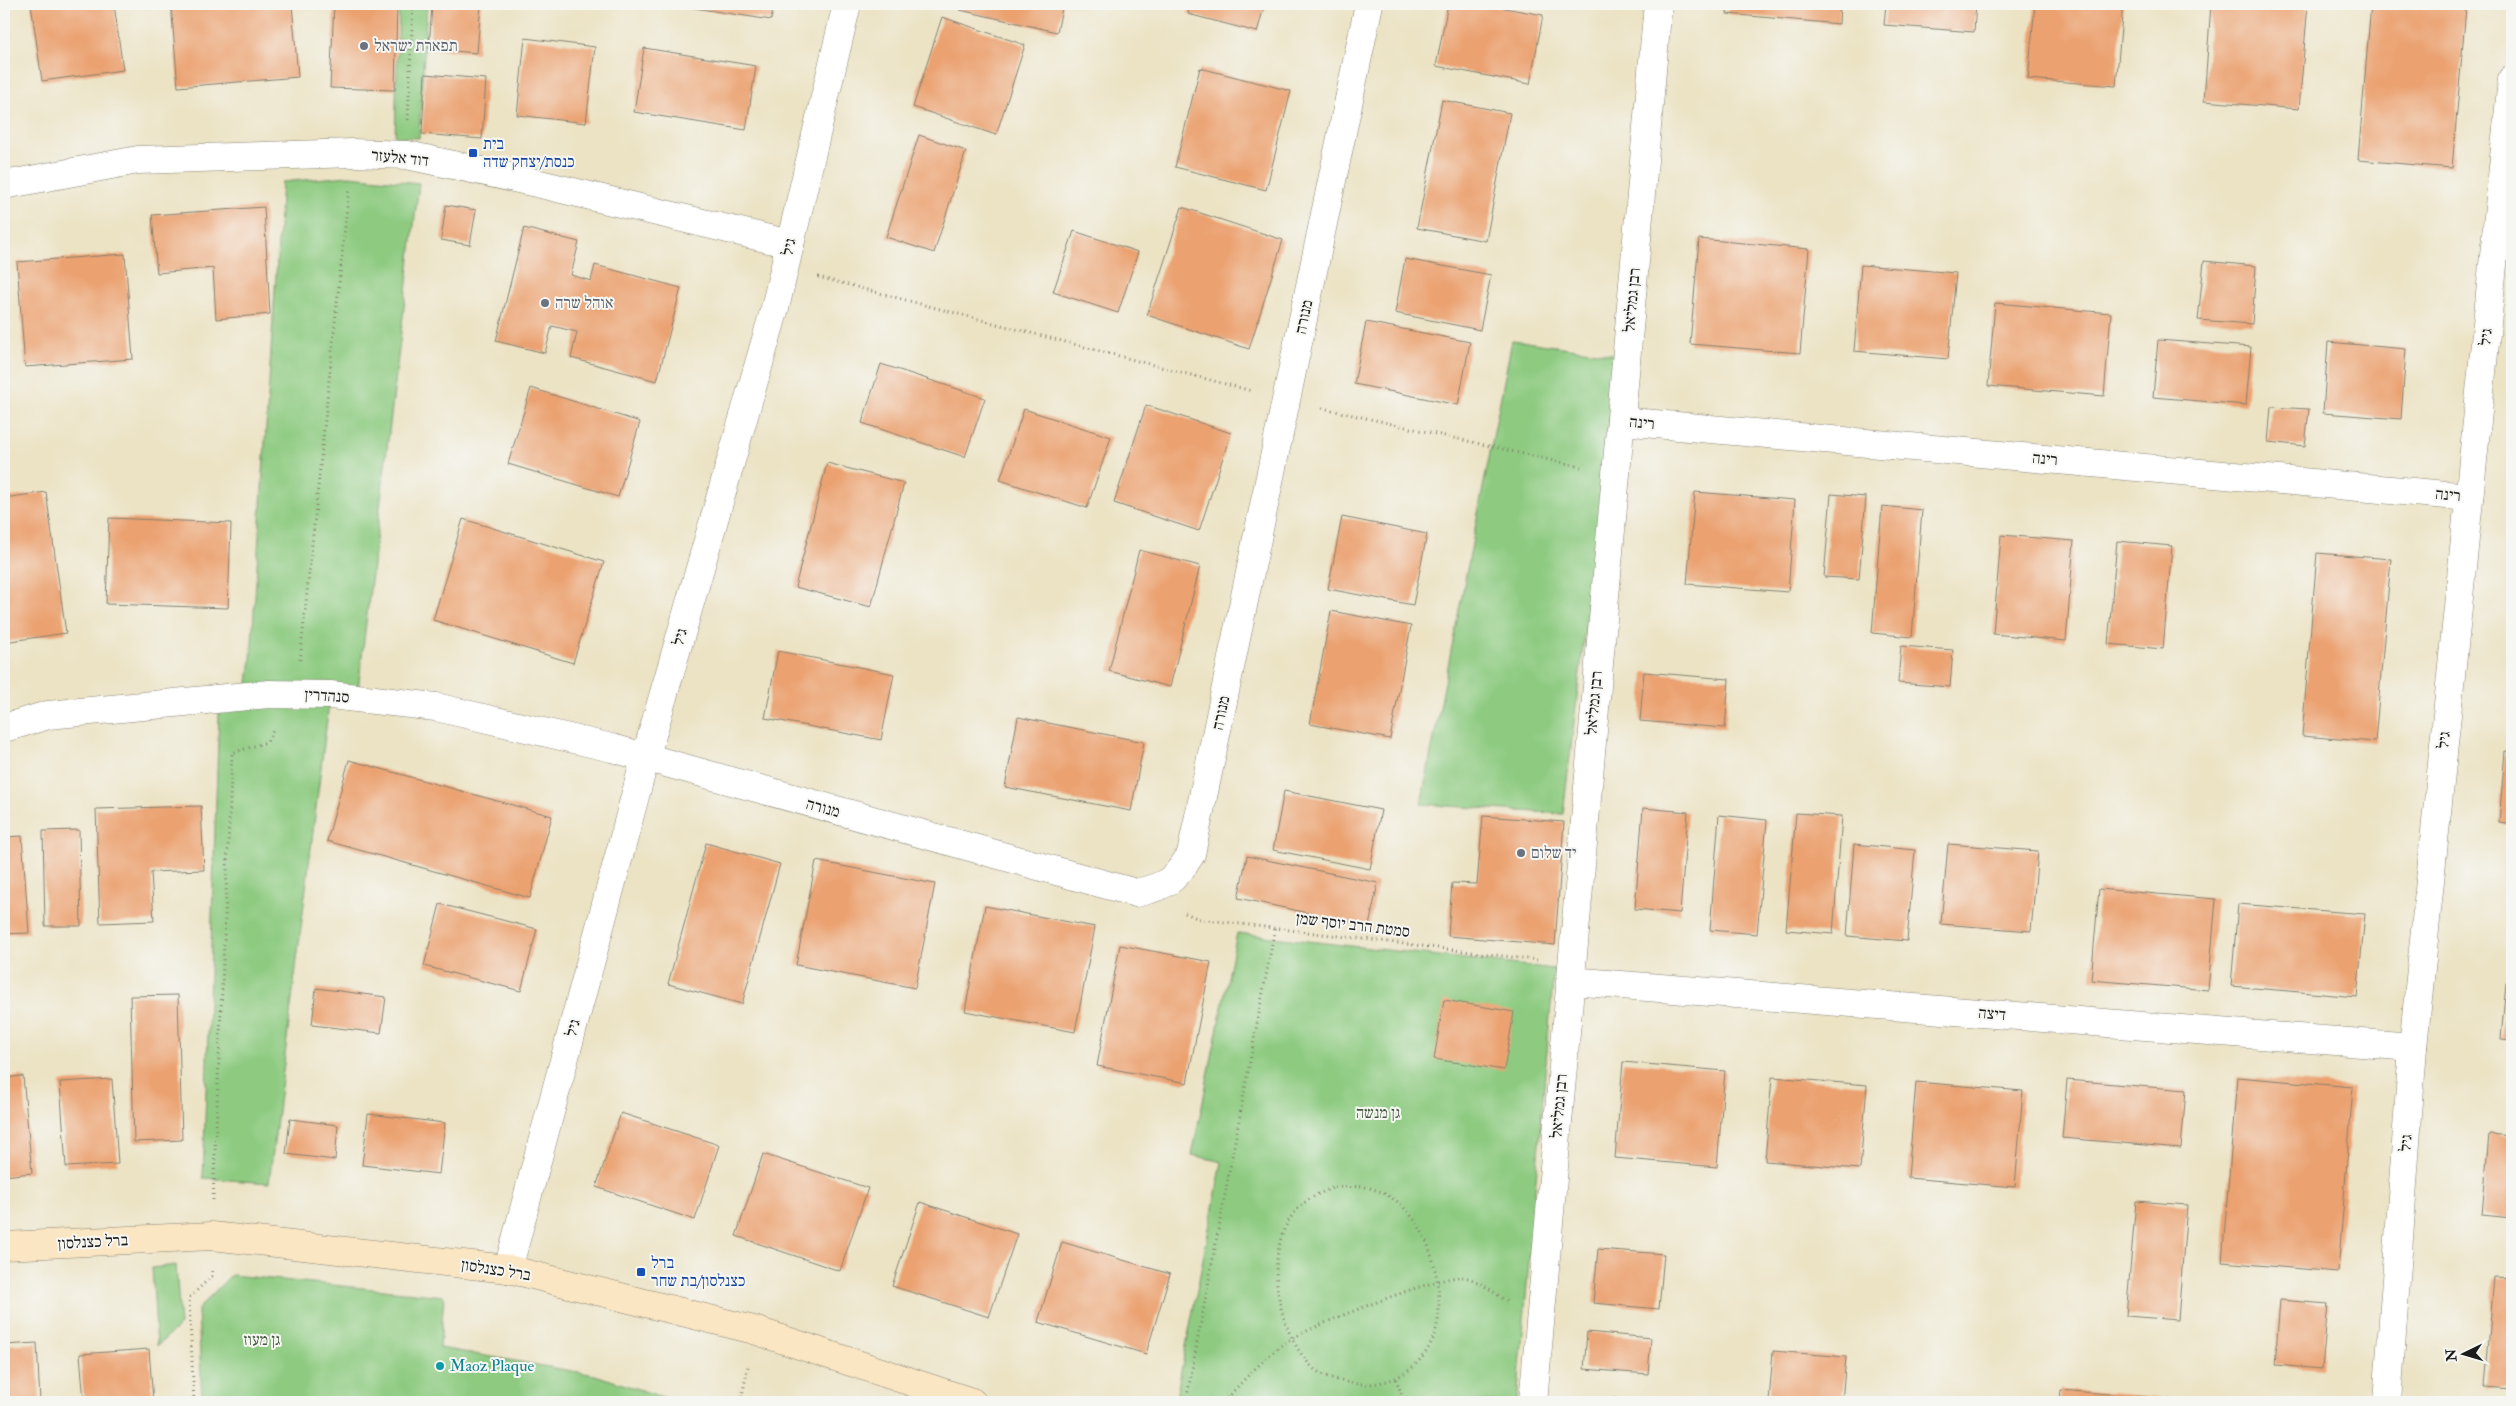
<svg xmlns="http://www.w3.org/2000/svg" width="2516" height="1406" viewBox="0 0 2516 1406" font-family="'IM FELL Double Pica','Frank Ruhl Libre',serif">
	<rect width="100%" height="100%" fill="#f6f6f2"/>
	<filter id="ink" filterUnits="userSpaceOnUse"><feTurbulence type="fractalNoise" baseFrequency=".02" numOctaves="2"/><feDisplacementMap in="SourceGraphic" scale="10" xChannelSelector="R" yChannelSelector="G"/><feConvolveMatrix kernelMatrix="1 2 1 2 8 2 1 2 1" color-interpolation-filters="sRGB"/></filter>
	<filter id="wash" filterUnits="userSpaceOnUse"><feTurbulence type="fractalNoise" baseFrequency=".0096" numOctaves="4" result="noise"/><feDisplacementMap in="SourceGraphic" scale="20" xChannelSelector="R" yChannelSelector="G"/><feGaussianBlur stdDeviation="1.12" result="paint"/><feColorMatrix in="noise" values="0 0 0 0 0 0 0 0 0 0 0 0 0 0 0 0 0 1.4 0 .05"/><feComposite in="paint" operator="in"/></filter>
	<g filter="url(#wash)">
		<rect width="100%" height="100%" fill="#ece3c5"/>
		<g fill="#8ecb81" stroke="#55744e">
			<polygon points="399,4 427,4 419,138 395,137"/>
			<polygon points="349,176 419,183 357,698 330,696 269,1183 203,1178 219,712 245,708 251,658 282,182"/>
			<polygon points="1512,340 1618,355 1563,814 1421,804"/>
			<polygon points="1237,933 1554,969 1517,1402 1175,1402 1222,1162 1192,1155"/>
			<polygon points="176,1265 180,1325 157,1346 152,1268"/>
			<polygon points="231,1275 444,1296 440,1348 595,1375 678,1402 202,1402 198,1309"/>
		</g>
		<g id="blocks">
			<g fill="#eba16f">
				<polygon points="31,4 114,4 123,70 42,81"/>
				<polygon points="171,4 292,4 298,77 178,87"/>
				<polygon points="334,4 397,4 395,90 330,88"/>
				<polygon points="432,4 481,4 477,53 429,49"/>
				<polygon points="669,4 774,4 771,20"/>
				<polygon points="961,4 1063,4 1057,32 960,10"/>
				<polygon points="1190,4 1265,4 1257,32 1188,14"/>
				<polygon points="1448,4 1483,4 1543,15 1530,84 1436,66"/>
				<polygon points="1728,4 1840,4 1839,24 1727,14"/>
				<polygon points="1886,4 1976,4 1974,32 1884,25"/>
				<polygon points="2035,4 2123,4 2116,86 2028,79"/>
				<polygon points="2211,4 2308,4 2299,109 2204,101"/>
				<polygon points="2371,4 2410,4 2466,8 2452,168 2358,160"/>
				<polygon points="942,17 1025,45 996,135 913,107"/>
				<polygon points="525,38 595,47 586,123 517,115"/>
				<polygon points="644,48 756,66 746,130 634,112"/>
				<polygon points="1200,68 1291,91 1266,190 1175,167"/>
				<polygon points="425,74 486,79 482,139 422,134"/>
				<polygon points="1442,100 1510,113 1486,241 1417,228"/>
				<polygon points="919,135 966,151 934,253 886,237"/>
				<polygon points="446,205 476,210 470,245 441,240"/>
				<polygon points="264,207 270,314 216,319 213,268 157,273 152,215"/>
				<polygon points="1182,207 1283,240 1249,349 1147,315"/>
				<polygon points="524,228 579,242 571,275 591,281 595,265 681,288 657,381 571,358 577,332 552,326 545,353 496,341"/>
				<polygon points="1074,231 1138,252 1118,313 1053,292"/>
				<polygon points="1699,239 1809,249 1800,353 1690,344"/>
				<polygon points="125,254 133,359 25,367 17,262"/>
				<polygon points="1405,259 1491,275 1480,330 1395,313"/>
				<polygon points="2204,261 2256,266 2252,324 2198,320"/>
				<polygon points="1861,265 1956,273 1948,359 1854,351"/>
				<polygon points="1995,303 2111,313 2104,396 1988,386"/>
				<polygon points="1366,322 1470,342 1458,405 1354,384"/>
				<polygon points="2158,340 2251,347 2246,405 2153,397"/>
				<polygon points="2328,342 2406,349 2401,419 2323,413"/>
				<polygon points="881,364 985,398 965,457 862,423"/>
				<polygon points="531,388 640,422 618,497 508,464"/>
				<polygon points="1146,405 1231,433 1199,531 1114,503"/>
				<polygon points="2271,407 2309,409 2305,446 2268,442"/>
				<polygon points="1024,409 1111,437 1087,508 1000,480"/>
				<polygon points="827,463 904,483 871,607 795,587"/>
				<polygon points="46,492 66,633 4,642 4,498"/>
				<polygon points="1695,492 1795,500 1788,592 1687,584"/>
				<polygon points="1831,494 1866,497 1859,579 1824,577"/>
				<polygon points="1882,506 1922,510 1912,637 1872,633"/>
				<polygon points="1342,517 1427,534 1413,605 1328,589"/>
				<polygon points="109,518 231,523 228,608 106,604"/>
				<polygon points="463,519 604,562 573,663 433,620"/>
				<polygon points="2001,535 2074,541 2066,641 1993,634"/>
				<polygon points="2117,541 2172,546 2163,649 2108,644"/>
				<polygon points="1139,550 1200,566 1170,687 1109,671"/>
				<polygon points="2317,553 2391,559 2375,742 2302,736"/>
				<polygon points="1331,611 1411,626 1390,739 1310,724"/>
				<polygon points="1901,646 1953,650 1950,687 1898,683"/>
				<polygon points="778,651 894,674 881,740 765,718"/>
				<polygon points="1644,672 1729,679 1725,728 1640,721"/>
				<polygon points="1018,717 1144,742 1131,811 1005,787"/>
				<polygon points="2505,751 2512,752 2512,825 2499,823"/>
				<polygon points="349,760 552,816 530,898 327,841"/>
				<polygon points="1284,791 1381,810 1370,869 1273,850"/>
				<polygon points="201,806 204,870 151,872 154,921 100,923 96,809"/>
				<polygon points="1643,808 1688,812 1680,913 1635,909"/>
				<polygon points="1796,813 1842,816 1833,934 1786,930"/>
				<polygon points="1719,815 1767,820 1757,934 1710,930"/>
				<polygon points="1483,816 1564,822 1555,945 1448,936 1452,883 1477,884"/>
				<polygon points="79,830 81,926 45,926 43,831"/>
				<polygon points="22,836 29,933 4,934 4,837"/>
				<polygon points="706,843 780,864 742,1004 668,984"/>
				<polygon points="1854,844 1915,850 1907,941 1847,936"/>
				<polygon points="1948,844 2038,851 2031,931 1941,924"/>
				<polygon points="1247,856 1378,883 1369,926 1238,898"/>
				<polygon points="816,861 935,884 915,988 796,965"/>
				<polygon points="2099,889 2216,899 2208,990 2091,980"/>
				<polygon points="440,904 537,929 521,991 424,966"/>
				<polygon points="2238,904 2365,914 2357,997 2231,986"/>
				<polygon points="985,906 1095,927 1075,1032 965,1011"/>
				<polygon points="1120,945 1211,962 1187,1083 1097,1066"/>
				<polygon points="2506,983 2512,983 2512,1040 2501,1039"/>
				<polygon points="316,988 386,997 381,1033 312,1025"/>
				<polygon points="178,995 182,1140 134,1142 130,996"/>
				<polygon points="1444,1000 1514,1012 1504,1070 1434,1059"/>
				<polygon points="1623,1062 1725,1071 1717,1167 1615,1158"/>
				<polygon points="23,1076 32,1173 4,1176 4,1078"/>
				<polygon points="1772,1077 1867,1085 1860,1169 1765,1161"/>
				<polygon points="2237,1077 2353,1087 2338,1272 2222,1262"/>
				<polygon points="112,1079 118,1164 66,1167 60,1082"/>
				<polygon points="2067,1080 2186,1090 2181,1148 2062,1138"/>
				<polygon points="1916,1082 2023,1091 2015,1187 1908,1178"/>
				<polygon points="621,1113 719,1145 695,1220 596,1187"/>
				<polygon points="368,1114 445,1123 439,1174 362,1165"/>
				<polygon points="290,1119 338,1125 335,1160 286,1154"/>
				<polygon points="2489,1134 2512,1136 2512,1218 2482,1215"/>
				<polygon points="763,1154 868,1188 840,1271 736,1236"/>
				<polygon points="2136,1201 2187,1205 2178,1320 2126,1316"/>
				<polygon points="920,1202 1017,1234 989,1317 892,1286"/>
				<polygon points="1062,1242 1170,1274 1146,1354 1038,1322"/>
				<polygon points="1598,1249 1664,1254 1659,1309 1593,1303"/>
				<polygon points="2494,1277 2512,1278 2512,1389 2485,1387"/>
				<polygon points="2280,1300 2328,1304 2322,1369 2275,1365"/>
				<polygon points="1587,1332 1651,1338 1648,1374 1584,1369"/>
				<polygon points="37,1343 40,1402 4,1402 4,1345"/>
				<polygon points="149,1349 153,1402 84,1402 80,1354"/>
				<polygon points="1773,1351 1846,1357 1842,1402 1769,1402"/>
				<polygon points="2061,1390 2179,1400 2179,1402 2060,1402"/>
				<polygon points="1613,1398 1648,1401 1648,1402 1612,1402"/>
				<polygon points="2213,1398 2247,1401 2247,1402 2212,1402"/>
			</g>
		</g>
	</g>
	<g filter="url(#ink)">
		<use href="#blocks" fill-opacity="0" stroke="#848070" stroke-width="1"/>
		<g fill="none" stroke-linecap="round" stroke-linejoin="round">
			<defs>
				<g id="street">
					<polyline points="4,185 138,160 353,153 407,155 532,182 790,244"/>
					<polyline points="1621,421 2469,497"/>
					<path d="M4,728l44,-13 221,-21 61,1 106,12 176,41 524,145c30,-7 38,-11 55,-39l178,-850"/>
					<polyline points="1570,981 2413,1047"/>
					<polyline points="508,1269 645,759 775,308 847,4"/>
					<polyline points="1533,1402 1658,4"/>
					<polyline points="2387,1402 2413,1047 2512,79"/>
				</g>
				<polyline id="secondary" points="4,1246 212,1236 508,1269 754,1330 972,1402"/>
			</defs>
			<use href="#street" stroke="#848070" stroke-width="29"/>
			<use href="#secondary" stroke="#848070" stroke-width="29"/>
			<g stroke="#848070" stroke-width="3" stroke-dasharray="1 4" stroke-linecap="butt">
				<polyline points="408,120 413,4"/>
				<polyline points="818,277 1252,391"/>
				<polyline points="1322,408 1581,467"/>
				<polyline points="300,660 349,188"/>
				<polyline points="1185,913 1199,919 1537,960"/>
				<path d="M1335,1187c13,0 27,-2 38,2 48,15 66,72 66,118 0,53 -45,88 -97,74 -11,-3 -22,-6 -30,-14 -35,-35 -50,-114 -18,-154 11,-14 26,-20 41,-26z"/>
				<polyline points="213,1200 232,753 267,742 274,729"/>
				<polyline points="1396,1379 1404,1402"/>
				<polyline points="194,1402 189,1298 212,1276 212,1271"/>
				<polyline points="741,1402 748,1366"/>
				<polyline points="1186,1402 1275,928"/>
				<path d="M1224,1402c19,-22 40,-44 64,-61 20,-14 154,-67 175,-64 15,2 31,16 44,24"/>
			</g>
			<use href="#street" stroke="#fff" stroke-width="28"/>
			<use href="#secondary" stroke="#fbe6c4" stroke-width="28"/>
		</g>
	</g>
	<g fill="#6b7280" stroke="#f6f6f2" stroke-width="2">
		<circle cx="364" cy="46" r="5"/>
		<circle cx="545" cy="303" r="5"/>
		<circle cx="1521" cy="853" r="5"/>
	</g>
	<g fill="#1a4fb4" stroke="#f6f6f2" stroke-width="2">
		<rect x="468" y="148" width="10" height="10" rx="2.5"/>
		<rect x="636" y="1267" width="10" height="10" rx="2.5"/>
	</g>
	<circle fill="#0f9aa8" stroke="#f6f6f2" stroke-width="2" cx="440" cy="1366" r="5"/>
	<g text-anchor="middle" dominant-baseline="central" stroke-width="4" stroke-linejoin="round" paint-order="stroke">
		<g font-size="16" fill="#5b616d" stroke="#f6f6f2" text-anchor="start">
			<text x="374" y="46">תפארת ישראל</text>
			<text x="555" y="303">אוהל שרה</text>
			<text x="1531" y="853">יד שלום</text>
		</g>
		<g font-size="16" fill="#164399" stroke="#f6f6f2" text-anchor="start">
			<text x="483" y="144">בית<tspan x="483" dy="18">כנסת/יצחק שדה</tspan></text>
			<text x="651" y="1263">ברל<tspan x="651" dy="18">כצנלסון/בת שחר</tspan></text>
		</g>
		<g font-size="16" fill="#1c1c1c" stroke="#f6f6f2">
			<text transform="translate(400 158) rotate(6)">דוד אלעזר</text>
			<text transform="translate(789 247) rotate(-77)">גיל</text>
			<text transform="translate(1632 300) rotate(-85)">רבן גמליאל</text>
			<text transform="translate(1304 317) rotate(-78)">מנורה</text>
			<text transform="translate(2486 337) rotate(-84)">גיל</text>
			<text transform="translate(1642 423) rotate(5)">רינה</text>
			<text transform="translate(2045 459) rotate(5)">רינה</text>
			<text transform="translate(2448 495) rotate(5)">רינה</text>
			<text transform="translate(680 637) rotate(-74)">גיל</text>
			<text transform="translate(327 696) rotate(4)">סנהדרין</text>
			<text transform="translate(1594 703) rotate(-85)">רבן גמליאל</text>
			<text transform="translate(1221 713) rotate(-78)">מנורה</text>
			<text transform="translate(2444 740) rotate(-84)">גיל</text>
			<text transform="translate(823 808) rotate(15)">מנורה</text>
			<text transform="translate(1353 925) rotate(7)">סמטת הרב יוסף שמן</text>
			<text transform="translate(1992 1014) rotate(5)">דיצה</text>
			<text transform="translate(573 1028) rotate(-75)">גיל</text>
			<text transform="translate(1559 1106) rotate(-85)">רבן גמליאל</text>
			<text transform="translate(2406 1143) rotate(-86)">גיל</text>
			<text transform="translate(93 1242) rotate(-3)">ברל כצנלסון</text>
			<text transform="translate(496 1270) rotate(9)">ברל כצנלסון</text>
		</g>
		<g font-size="16" fill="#44593f" stroke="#f6f6f2">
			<text x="1378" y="1113">גן מנשה</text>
			<text x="262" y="1340">גן מעוז</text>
		</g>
		<g font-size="16" fill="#0d838f" stroke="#f6f6f2" text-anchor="start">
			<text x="450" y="1366">Maoz Plaque</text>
		</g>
	</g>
	<rect width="2516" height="1406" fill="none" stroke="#f6f6f2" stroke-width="20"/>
	<g transform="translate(2464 1354) rotate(265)" stroke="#f6f6f2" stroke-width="4" paint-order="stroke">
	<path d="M0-4L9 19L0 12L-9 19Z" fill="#1c1c1c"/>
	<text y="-8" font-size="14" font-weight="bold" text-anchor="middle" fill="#1c1c1c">N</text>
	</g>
</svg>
